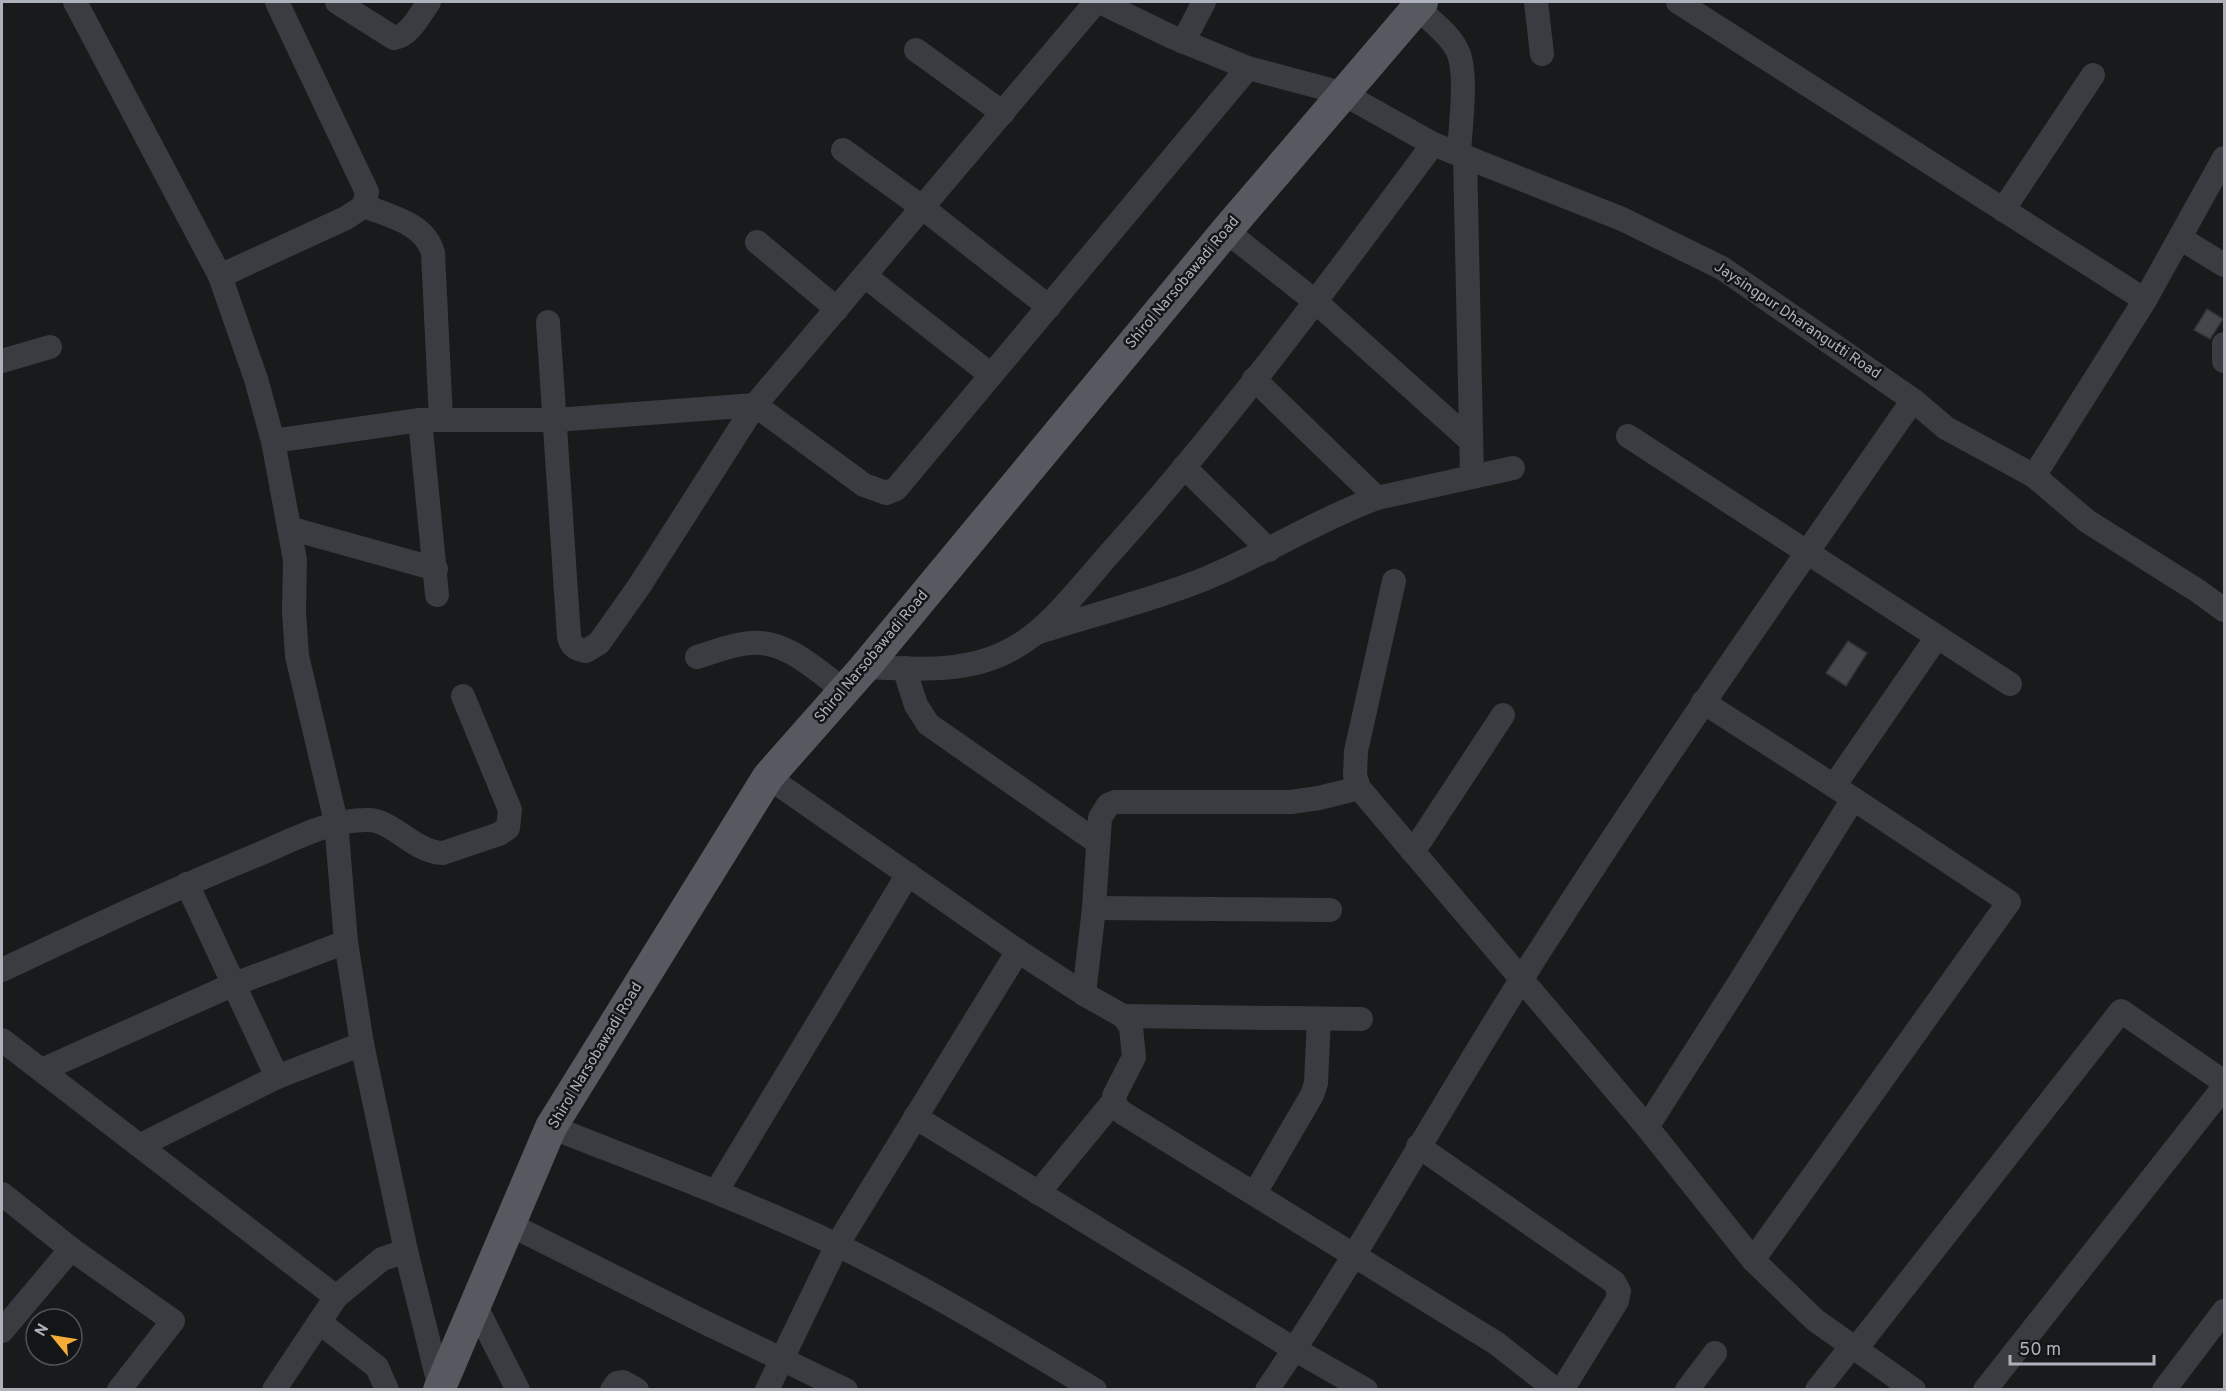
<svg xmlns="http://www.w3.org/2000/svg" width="2226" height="1391" viewBox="0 0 2226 1391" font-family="Overpass,sans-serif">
	<rect width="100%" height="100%" fill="#191a1c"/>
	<g fill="#46474c" stroke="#333438" stroke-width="1.5">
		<polygon points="2207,309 2223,319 2210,339 2194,330"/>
		<polygon points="1848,641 1867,653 1846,686 1826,673"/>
	</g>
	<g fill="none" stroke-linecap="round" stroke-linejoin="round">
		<g stroke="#3a3c41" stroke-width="24">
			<polyline points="75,2 220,276 256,379 273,441 295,560 294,612 297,656 336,822 346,942 362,1044 406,1251 440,1388"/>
			<path d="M337,2l57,36c16,-2 26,-24 35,-36"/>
			<polyline points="1100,2 1172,37 1248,68 1342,93 1433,144 1622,219 1722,268 1913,400 1946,428 2034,476 2087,521 2198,591 2224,610"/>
			<path d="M1417,2v6c13,12 30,24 39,40 13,21 4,79 3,106"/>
			<polyline points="1536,2 1542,54"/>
			<polyline points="1678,2 2145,300"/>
			<polyline points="1183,42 1204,2"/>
			<polyline points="916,50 1003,113"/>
			<polyline points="843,150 923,208 1049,307"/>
			<polyline points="1465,156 1472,477"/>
			<path d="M364,206c25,10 61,17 69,47l8,166"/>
			<polyline points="2003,210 2093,75"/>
			<polyline points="1226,231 1316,302 1471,441"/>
			<polyline points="2180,238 2224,265"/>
			<polyline points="757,242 837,309"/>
			<polyline points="220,276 346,218 364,206 367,192 277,2"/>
			<polyline points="865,276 991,375"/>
			<path d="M548,322l21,315c3,11 8,12 17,14l13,-8 41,-58 115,-180 109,80 22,8 10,-4 352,-421"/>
			<polyline points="2224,344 2224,361"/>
			<polyline points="2,361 50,347"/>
			<polyline points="1254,379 1377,498"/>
			<polyline points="420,420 437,595"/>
			<polyline points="1628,436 2010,684"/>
			<polyline points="273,441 420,420 556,420 755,405 1096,2"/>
			<polyline points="1184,467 1269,550"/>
			<polyline points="2034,476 2145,300 2224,158"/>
			<polyline points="289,528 436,569"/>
			<polyline points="1394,581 1356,751 1355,775 1359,788 1647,1127 1753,1260 1815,1320 1914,1390"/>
			<path d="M1039,632c50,-16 101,-29 150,-47 65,-24 123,-63 188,-87l136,-30"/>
			<path d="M697,657c17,-5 36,-13 54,-14 36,-3 66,28 94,48"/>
			<path d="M865,667c49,2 103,7 147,-18 38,-20 71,-66 100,-98 115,-128 218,-268 321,-407"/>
			<polyline points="904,668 916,705 928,724 1097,842"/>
			<polyline points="1703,702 1834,786 2009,902 1753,1260"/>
			<polyline points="768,777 1018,951 1084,994 1123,1016 1131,1027 1134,1057 1114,1096 1116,1107 1123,1113 1496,1343 1556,1390"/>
			<polyline points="1834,786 1937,637"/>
			<polyline points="1413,852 1503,715"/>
			<polyline points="187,884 277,1077"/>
			<polyline points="1094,908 1330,910"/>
			<path d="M2,970c83,-39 165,-78 250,-113 37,-15 76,-38 117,-37 25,1 45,32 74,33l56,-19 9,-6 2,-18 -47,-114"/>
			<polyline points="1084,994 1094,908 1100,818 1108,805 1115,802 1291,802 1319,798 1359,788"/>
			<polyline points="1123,1016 1361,1019"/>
			<polyline points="2,1040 336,1297"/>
			<polyline points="42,1070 232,985 346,942"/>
			<polyline points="915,1117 1294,1349 1366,1390"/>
			<path d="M551,1127c96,38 193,74 286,118 89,43 173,94 258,145"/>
			<polyline points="1647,1127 1741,980 1853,799"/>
			<polyline points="141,1145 277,1077 362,1044"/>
			<polyline points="1418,1146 1614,1282 1619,1291 1617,1301 1562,1390"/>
			<polyline points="716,1192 908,874"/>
			<polyline points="1038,1193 1113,1102"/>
			<polyline points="1255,1193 1312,1095 1316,1083 1319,1019"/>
			<polyline points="2,1194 71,1249 173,1321 119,1390"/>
			<polyline points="511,1225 706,1323 846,1390"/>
			<polyline points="475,1305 518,1390"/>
			<polyline points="319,1322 377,1367 387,1390"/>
			<polyline points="2,1331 71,1249"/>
			<polyline points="1855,1350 2121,1011 2224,1082"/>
			<polyline points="274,1390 336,1297 382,1259 406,1251"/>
			<polyline points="612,1390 617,1383 623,1382 637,1390"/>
			<polyline points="767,1390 837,1245 1018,951"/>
			<path d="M1267,1390c91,-133 168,-274 254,-410 125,-197 259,-389 392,-580"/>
			<polyline points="1687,1390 1715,1353"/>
			<polyline points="1817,1390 1851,1347"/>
			<polyline points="1985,1390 2224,1087"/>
			<polyline points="2164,1390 2224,1311"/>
		</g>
		<polyline stroke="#565960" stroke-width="32" points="439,1390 551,1127 768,777 865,667 1226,231 1422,2"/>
	</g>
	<g text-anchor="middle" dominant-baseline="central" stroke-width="5" stroke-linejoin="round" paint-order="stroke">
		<g font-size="15" fill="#acb1bc" stroke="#141517">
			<text transform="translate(1183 283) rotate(-50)">Shirol Narsobawadi Road</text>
			<text transform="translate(1797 321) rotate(34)">Jaysingpur Dharangutti Road</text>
			<text transform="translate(872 657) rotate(-50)">Shirol Narsobawadi Road</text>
			<text transform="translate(596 1056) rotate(-59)">Shirol Narsobawadi Road</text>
		</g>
	</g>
	<rect width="2226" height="1391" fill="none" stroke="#acb1bc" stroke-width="6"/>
	<g transform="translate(54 1337) rotate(300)"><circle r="28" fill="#141517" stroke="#515359" stroke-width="1.5"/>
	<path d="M0-4.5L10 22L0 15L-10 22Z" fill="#f6ad37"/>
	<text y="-9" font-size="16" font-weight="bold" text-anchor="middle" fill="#acb1bc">N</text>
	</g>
	<path d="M2010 1355v9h144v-9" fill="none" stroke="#acb1bc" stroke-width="3"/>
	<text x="2019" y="1355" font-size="18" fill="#acb1bc" stroke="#141517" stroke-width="4.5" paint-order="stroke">50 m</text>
</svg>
